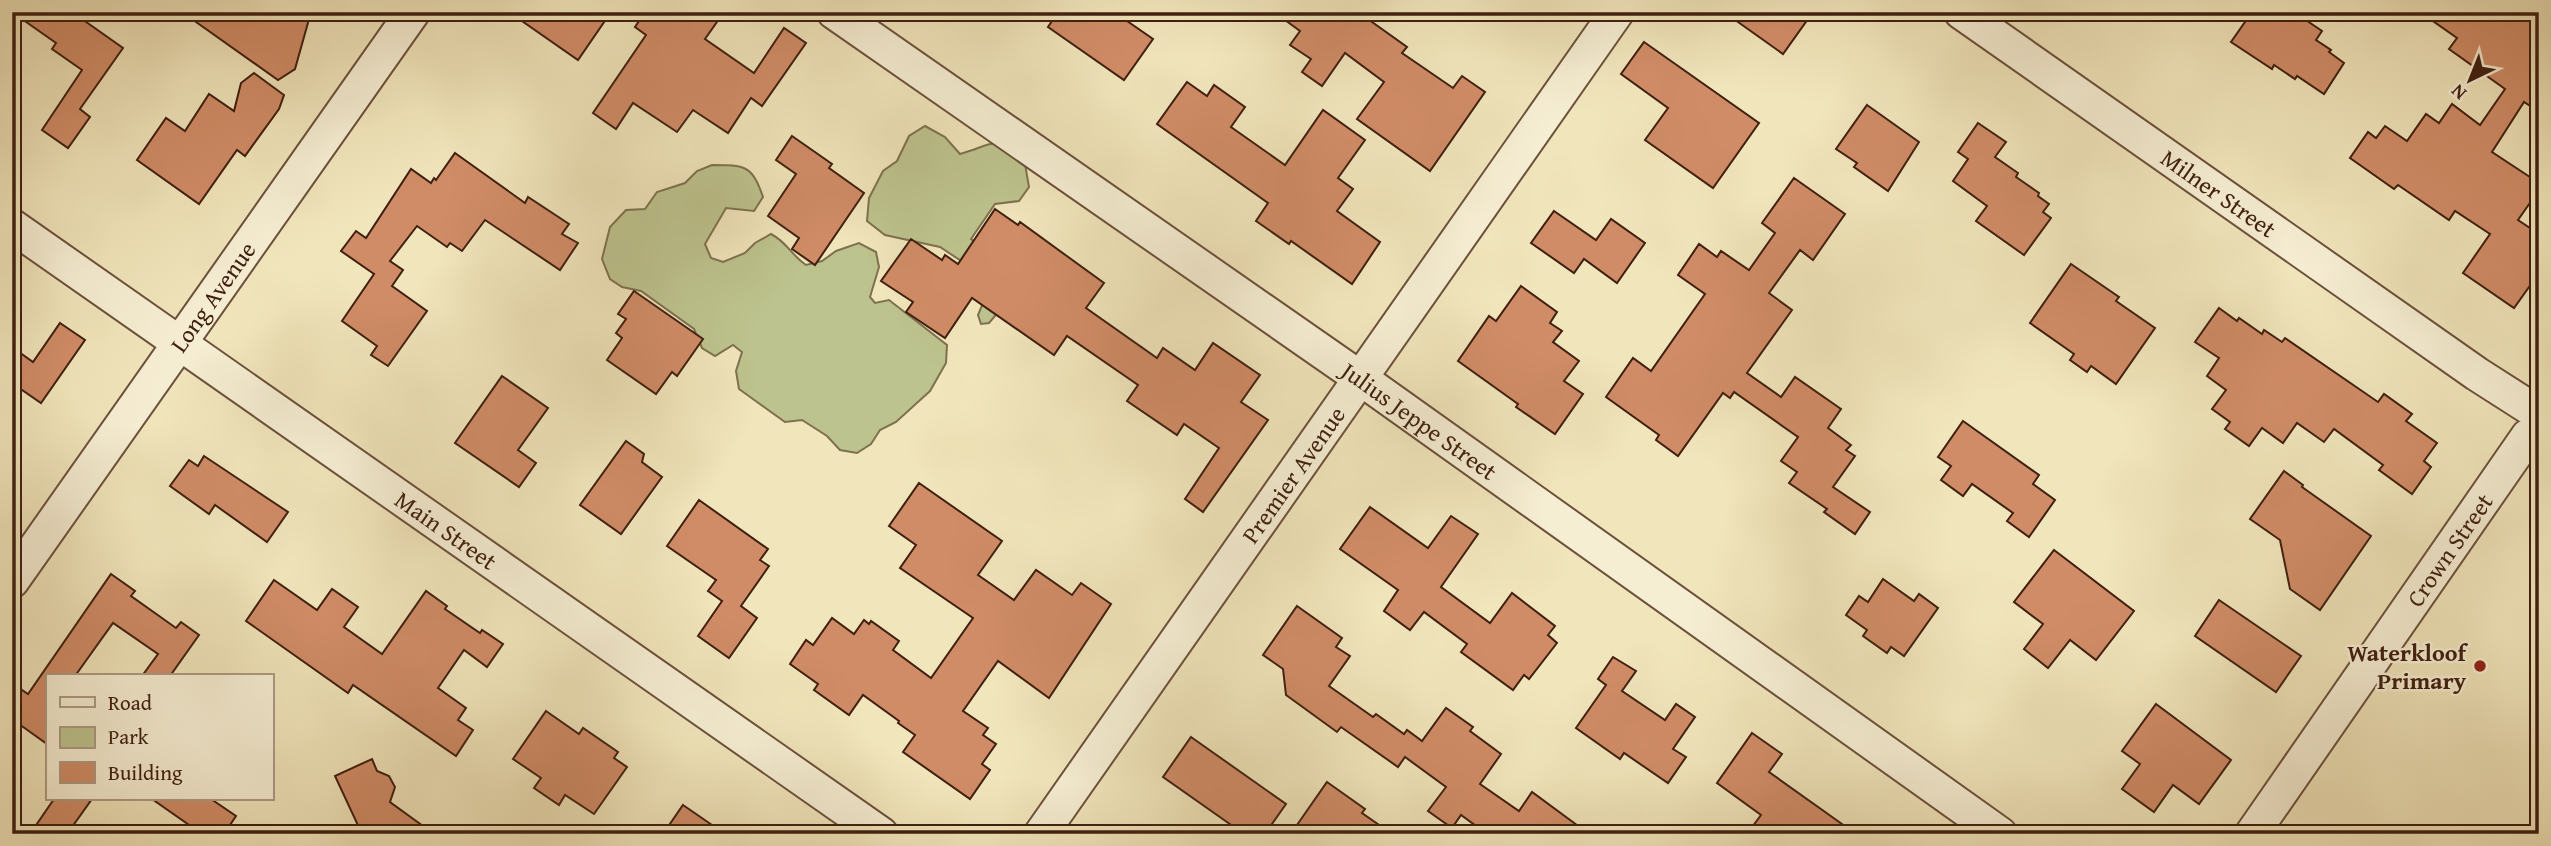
<svg xmlns="http://www.w3.org/2000/svg" width="2551" height="846" viewBox="0 0 2551 846" font-family="'Gentium Book Plus',serif">
	<rect width="100%" height="100%" fill="#f1e5bb"/>
	<filter id="stains"><feTurbulence type="fractalNoise" baseFrequency=".00286" numOctaves="4"/><feColorMatrix values="0 0 0 0 .2 0 0 0 0 .09 0 0 0 0 .02 0 0 0 .5 -.17"/></filter>
	<radialGradient id="worn" r=".72"><stop offset=".6" stop-color="#630" stop-opacity="0"/><stop offset="1" stop-color="#630" stop-opacity=".3"/></radialGradient>
	<g fill="#bdc38e" stroke="#7e714f" stroke-width="2">
		<path d="M925,126l20,11 15,17c33,-9 33,-20 64,4l5,29 -10,14 -24,3 -24,35 39,29 -5,36 -16,19 -8,1 -3,-9 7,-17 -7,-26 -38,-25 -55,-12 -18,-14 2,-23 14,-27 14,-10 12,-25z"/>
		<path d="M712,165c33,0 40,0 51,32l-9,14 -28,-3 -21,36 6,14 12,4 22,-9 10,-10 16,-9c17,9 19,20 35,31l16,-4 14,-10 23,-8 17,9 3,15 -9,30 5,6 14,-3 58,45 -1,18 -16,28 -34,31 -16,8 -9,14 -14,9 -17,-3 -13,-14 -25,-16 -17,2 -46,-33 -3,-18 6,-19 -9,-7 -18,11 -13,-8 -8,-19 -53,-38 -19,-4 -12,-8 -8,-20 8,-32 16,-17 19,-1 12,-17 28,-9 12,-12z"/>
	</g>
	<g fill="#d08c67" stroke="#3f1f10" stroke-width="2">
		<polygon points="12,12 72,12 123,48 80,109 90,117 68,148 42,130 82,70 52,49 56,43"/>
		<polygon points="182,12 311,12 295,69 278,80"/>
		<polygon points="509,12 611,12 578,60"/>
		<polygon points="645,12 724,12 705,39 754,73 784,28 806,43 762,106 751,98 728,133 693,110 677,132 633,103 616,129 593,113 646,35 635,27"/>
		<polygon points="1058,12 1114,12 1153,39 1124,80 1048,27"/>
		<polygon points="1274,12 1358,12 1407,47 1402,53 1453,88 1462,76 1485,92 1430,171 1357,119 1384,82 1345,53 1322,86 1302,72 1311,59 1290,45 1300,31"/>
		<polygon points="1724,12 1813,12 1783,54"/>
		<polygon points="2252,12 2294,12 2322,31 2316,40 2331,50 2329,52 2344,63 2324,94 2297,76 2295,79 2274,65 2272,69 2231,42"/>
		<polygon points="2420,12 2519,12 2539,26 2539,112 2524,102 2492,152 2539,183 2539,190 2518,220 2539,234 2539,273 2514,308 2463,273 2490,234 2455,211 2449,220 2398,185 2394,189 2350,158 2368,132 2376,138 2385,126 2407,141 2426,114 2439,123 2452,104 2480,125 2505,89 2449,49 2457,38"/>
		<polygon points="1644,42 1759,123 1713,188 1645,140 1668,108 1621,74"/>
		<polygon points="254,73 284,95 279,109 245,156 237,150 199,204 137,160 166,118 185,131 209,94 234,111 241,83"/>
		<polygon points="1187,82 1207,96 1214,85 1245,107 1231,127 1285,165 1323,110 1365,140 1338,178 1353,189 1337,211 1380,242 1352,284 1291,241 1289,244 1256,221 1268,203 1157,124"/>
		<polygon points="1867,105 1919,142 1888,191 1854,167 1857,163 1836,149"/>
		<polygon points="1978,123 2006,142 1995,157 2018,173 2016,177 2039,193 2038,196 2049,204 2043,212 2051,218 2024,255 1976,221 1987,206 1953,181 1968,159 1958,152"/>
		<polygon points="792,136 832,164 829,168 864,193 815,265 792,249 799,238 768,216 796,174 776,160"/>
		<polygon points="455,153 525,203 528,197 569,224 562,234 578,243 560,270 485,220 462,251 450,243 447,247 417,226 390,261 403,270 392,286 427,311 388,366 371,355 377,346 342,321 374,274 341,251 356,231 366,238 411,169 431,183 434,178 436,180"/>
		<polygon points="1794,178 1845,214 1813,260 1800,250 1769,293 1792,310 1747,373 1781,397 1795,377 1841,409 1828,428 1851,445 1846,450 1855,456 1833,487 1870,512 1855,534 1824,512 1827,509 1789,483 1797,472 1781,461 1798,437 1734,392 1730,398 1723,393 1678,456 1656,440 1659,435 1606,397 1633,358 1651,371 1705,294 1678,275 1699,244 1717,257 1721,251 1749,270 1775,233 1762,223"/>
		<polygon points="995,209 1018,225 1020,222 1104,283 1086,308 1157,358 1163,348 1195,370 1213,343 1260,375 1241,402 1268,420 1203,512 1185,499 1219,448 1184,424 1177,435 1127,401 1138,385 1067,336 1054,355 972,298 945,338 906,312 913,302 881,281 911,239 942,260 945,255 958,264"/>
		<polygon points="1554,211 1596,240 1611,219 1645,243 1617,283 1584,259 1574,273 1531,243"/>
		<polygon points="2071,264 2119,297 2116,301 2155,328 2116,384 2091,366 2087,372 2070,360 2074,354 2030,323"/>
		<polygon points="1521,286 1557,312 1550,323 1562,331 1553,342 1579,361 1564,381 1583,394 1555,434 1516,407 1518,404 1458,361 1489,316 1496,321"/>
		<polygon points="634,291 703,339 677,376 672,372 656,394 607,360 622,338 616,333 626,319 618,314"/>
		<polygon points="2219,308 2237,321 2239,318 2262,334 2264,330 2282,342 2285,338 2378,402 2384,394 2412,414 2406,421 2437,443 2424,461 2431,467 2412,494 2379,470 2383,465 2334,429 2324,442 2297,423 2283,443 2262,428 2249,446 2225,429 2230,422 2212,409 2226,390 2207,376 2219,358 2195,342"/>
		<polygon points="60,323 85,340 41,403 12,383 12,347 33,362"/>
		<polygon points="502,376 548,408 518,450 536,463 519,487 455,443"/>
		<polygon points="1963,421 2039,475 2033,484 2055,500 2029,537 2007,521 2013,513 1972,484 1963,496 1941,480 1951,466 1938,457"/>
		<polygon points="626,441 644,454 642,462 662,477 621,534 580,505"/>
		<polygon points="204,456 288,512 267,542 215,505 209,514 170,486 189,460 198,466"/>
		<polygon points="2284,471 2303,485 2302,487 2371,536 2320,610 2290,589 2280,540 2250,519"/>
		<polygon points="919,483 1002,541 978,575 1014,600 1036,570 1072,595 1081,583 1111,604 1049,698 998,661 963,711 988,728 983,735 996,744 982,764 990,770 970,799 903,752 915,735 898,723 899,721 863,695 849,715 814,690 818,684 790,664 806,640 813,645 832,618 854,634 864,620 869,624 871,621 899,641 893,650 931,678 973,618 900,568 916,545 889,526"/>
		<polygon points="699,500 768,549 760,560 769,566 741,606 757,618 729,658 698,636 722,601 708,591 716,580 667,546"/>
		<polygon points="1370,507 1428,548 1451,516 1478,534 1441,587 1490,623 1512,593 1555,626 1548,635 1557,643 1529,679 1524,675 1513,690 1461,652 1467,644 1424,612 1410,630 1384,611 1398,590 1340,549"/>
		<polygon points="2054,550 2134,611 2096,660 2070,640 2048,668 2024,649 2043,624 2014,602"/>
		<polygon points="111,574 135,591 131,596 176,628 181,622 199,635 170,676 142,676 158,654 113,623 75,676 47,676 47,744 12,719 12,706 22,690 28,694"/>
		<polygon points="1883,579 1914,601 1919,594 1938,608 1904,656 1891,647 1887,653 1863,636 1867,630 1846,615 1859,596 1868,602"/>
		<polygon points="274,580 317,610 332,589 358,607 344,627 382,654 426,591 447,606 445,609 480,633 482,630 503,644 487,667 464,650 438,688 466,708 458,720 473,730 456,756 353,685 348,693 246,621"/>
		<polygon points="2219,600 2301,656 2276,692 2195,636"/>
		<polygon points="1297,606 1342,638 1336,647 1350,656 1329,686 1373,717 1376,714 1404,734 1407,730 1422,741 1446,708 1473,727 1470,731 1501,754 1480,784 1519,811 1532,792 1589,834 1487,834 1461,815 1452,828 1428,811 1446,787 1405,757 1398,767 1341,727 1337,732 1286,695 1283,669 1263,655"/>
		<polygon points="1613,657 1636,671 1622,691 1665,720 1676,704 1695,717 1673,749 1686,757 1668,783 1624,753 1620,759 1576,728 1606,685 1598,679"/>
		<polygon points="2156,704 2231,760 2199,804 2173,785 2154,812 2122,789 2140,764 2122,751"/>
		<polygon points="546,711 579,734 583,728 618,752 614,758 627,767 594,814 565,795 559,805 534,788 541,778 513,759"/>
		<polygon points="1752,733 1782,754 1769,772 1856,834 1747,834 1761,815 1717,783"/>
		<polygon points="1191,737 1286,804 1265,834 1244,834 1163,777"/>
		<polygon points="372,759 377,771 389,776 395,787 390,802 434,834 362,834 335,776"/>
		<polygon points="1327,782 1365,809 1362,813 1392,834 1310,834 1297,825"/>
		<polygon points="54,799 92,799 67,834 30,834"/>
		<polygon points="152,799 211,799 236,816 224,834 202,834"/>
		<polygon points="683,805 725,834 663,834"/>
	</g>
	<g fill="none" stroke-linecap="round" stroke-linejoin="round">
		<defs>
			<g id="street">
				<path id="s1" d="M834,12l526,366 640,456"/>
				<path id="s2" d="M1961,12l516,362 61,39"/>
				<path id="s3" d="M12,226l869,608"/>
				<path id="s4" d="M12,581l401,-569"/>
				<path id="s5" d="M1041,834l576,-822"/>
				<path id="s6" d="M2252,834l276,-398"/>
			</g>
		</defs>
		<use href="#street" stroke="#6c503b" stroke-width="37"/>
		<use href="#street" stroke="#f6eed3" stroke-width="33"/>
	</g>
	<circle fill="#8f2418" stroke="#f6eed3" stroke-width="2.5" cx="2480" cy="666" r="7"/>
	<g text-anchor="middle" dominant-baseline="central" stroke-width="5" stroke-linejoin="round" paint-order="stroke">
		<g font-size="24" fill="#3f1f10" stroke="#f6eed3">
			<text stroke="none"><textPath href="#s2" startOffset="315">Milner Street</textPath></text>
			<text stroke="none"><textPath href="#s4" startOffset="348">Long Avenue</textPath></text>
			<text stroke="none"><textPath href="#s1" startOffset="714">Julius Jeppe Street</textPath></text>
			<text stroke="none"><textPath href="#s5" startOffset="439">Premier Avenue</textPath></text>
			<text stroke="none"><textPath href="#s3" startOffset="530">Main Street</textPath></text>
			<text stroke="none"><textPath href="#s6" startOffset="346">Crown Street</textPath></text>
		</g>
		<g font-size="24" font-weight="bold" fill="#3f1f10" stroke="#f6eed3" text-anchor="end">
			<text x="2466" y="652">Waterkloof<tspan x="2466" dy="28">Primary</tspan></text>
		</g>
	</g>
	<rect width="2551" height="846" fill="none" stroke="#f1e5bb" stroke-width="42"/>
	<rect x="14" y="14" width="2523" height="818" fill="none" stroke="#3f1f10" stroke-width="3.5"/>
	<rect x="21" y="21" width="2509" height="804" fill="none" stroke="#3f1f10" stroke-width="2"/>
	<rect x="46" y="674" width="228" height="126" fill="#f6eed3" stroke="#ad9b85" stroke-width="2"/>
	<rect x="60" y="697" width="35" height="10" fill="#f6eed3" stroke="#ad9b85" stroke-width="2"/>
	<text x="108" y="710" font-size="21" fill="#3f1f10">Road</text>
	<rect x="60" y="727" width="35" height="21" fill="#bdc38e" stroke="#ad9b85" stroke-width="2"/>
	<text x="108" y="744" font-size="21" fill="#3f1f10">Park</text>
	<rect x="60" y="762" width="35" height="21" fill="#d08c67" stroke="#ad9b85" stroke-width="2"/>
	<text x="108" y="780" font-size="21" fill="#3f1f10">Building</text>
	<g transform="translate(2470 80) rotate(223)" stroke="#f6eed3" stroke-width="5" paint-order="stroke">
	<path d="M0-5L12 26L0 18L-12 26Z" fill="#3f1f10"/>
	<text y="-10" font-size="19" font-weight="bold" text-anchor="middle" fill="#3f1f10">N</text>
	</g>
	<rect width="100%" height="100%" filter="url(#stains)"/>
	<rect width="100%" height="100%" fill="url(#worn)"/>
</svg>
